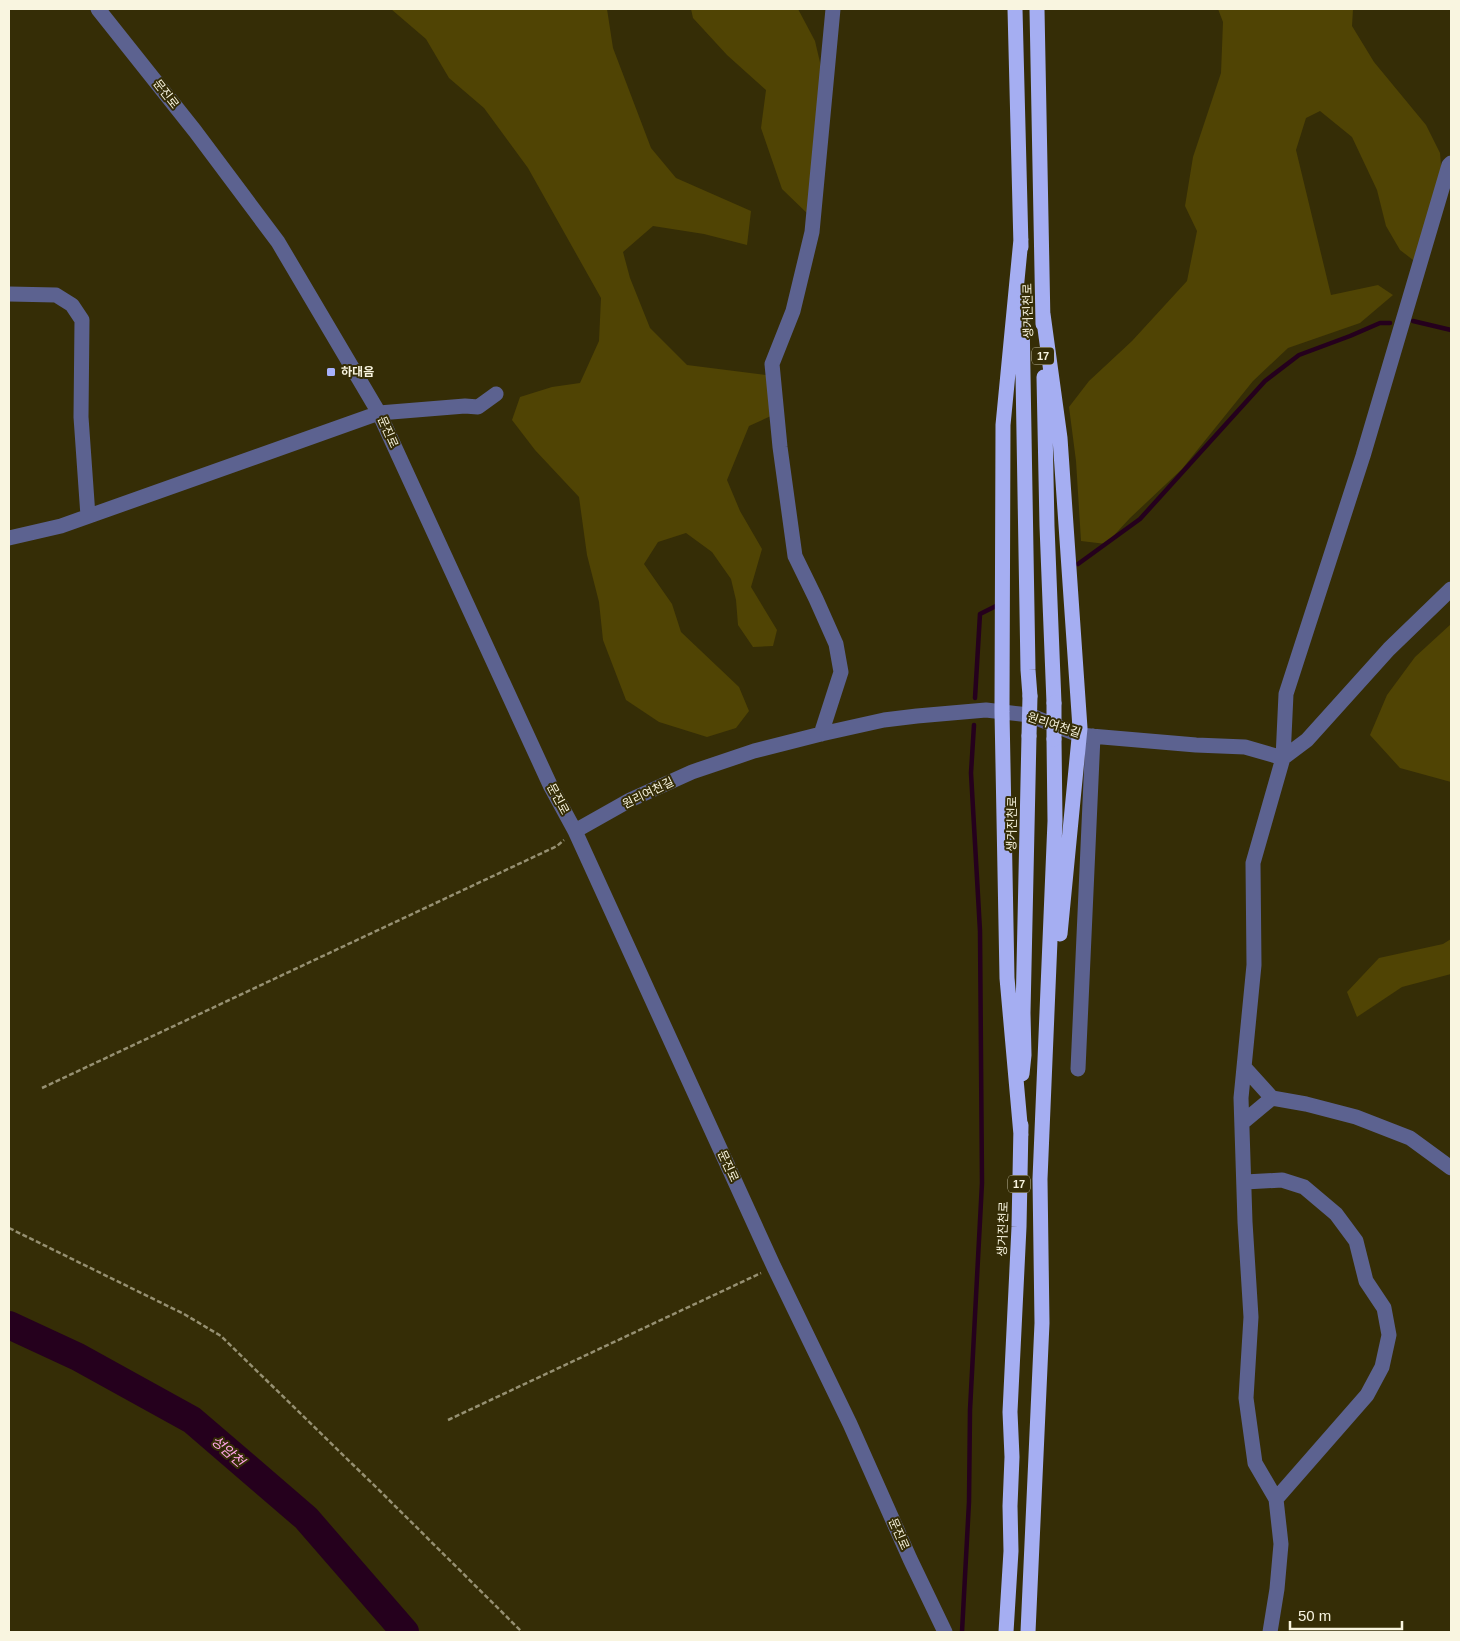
<svg xmlns="http://www.w3.org/2000/svg" width="1460" height="1641" font-family="Arial,'Noto Sans KR',sans-serif">
	<style>
		.green { fill: #504404 }
		.lines { fill: none; stroke-linecap: round; stroke-linejoin: round }
		.stream { stroke: #25001d; stroke-width: 4.5 }
		.river { stroke: #25001d; stroke-width: 28 }
		.path { stroke: #969072; stroke-width: 2.5; stroke-dasharray: 5 2.5; stroke-linecap: butt }
		.minor { stroke: #5c6290; stroke-width: 15 }
		.highway { stroke: #a5aef2; stroke-width: 15 }
		.highway-bridge { stroke: #a5aef2; stroke-width: 15 }
		.poi-dot { fill: #a7b1fc; stroke: #352d06; stroke-width: 2 }
		.labels { text-anchor: middle; stroke-width: 4; stroke-linejoin: round; paint-order: stroke }
		.shield { fill: #352d06; stroke: #beb99f; stroke-width: 1 }
		.shield-label { font-size: 11px; font-weight: bold; fill: #f9f5e0 }
		.street-label { font-size: 12px; fill: #f9f5e0; stroke: #352d06 }
		.poi-label { font-size: 12px; font-weight: bold; fill: #f9f5e0; stroke: #352d06; text-anchor: start }
		.water-label { font-size: 14px; font-style: italic; fill: #fea4e5; stroke: #352d06 }
	</style>
	<rect width="100%" height="100%" fill="#352d06"/>
	<path class="green" d="M391 9H607L613 48 651 148 676 178 751 211 747 245 704 234 653 226 623 252 630 278 650 328 687 365 773 376 771 416 749 426 727 480 740 511 762 549 751 587 777 630 773 646 753 647 738 625 736 600 731 579 712 552 686 533 658 542 644 564 672 604 681 632 739 687 749 711 736 728 707 737 659 722 626 700 603 640 599 602 587 555 579 497 535 450 512 420 520 397 552 387 580 383 599 341 601 298 528 168 484 108 449 78 426 39Z
		M691 9H798L815 41 830 105 810 216 782 189 761 128 766 90 727 55 693 18Z
		M1218 9H1353L1352 26 1374 62 1426 125 1440 153 1442 176 1417 263 1400 250 1386 226 1377 190 1352 137 1320 111 1306 118 1296 150 1331 295 1378 285 1393 295 1360 323 1288 348 1253 381 1182 469 1130 518 1106 544 1081 541 1076 461 1069 407 1089 381 1132 341 1187 281 1197 231 1185 206 1193 157 1221 73 1223 22Z
		M1451 624V782L1400 768 1370 735 1387 695 1415 657Z
		M1451 939V974L1402 987 1357 1017 1347 992 1379 958 1443 944Z"/>
	<g class="lines">
		<path class="stream" d="M1413 321 1451 330
			M1078 564 1140 519 1265 381 1299 355 1350 336 1380 323H1390
			M975 698 980 614 998 605
			M962 1632 969 1502 970 1410 982 1183 980 931 971 773 974 725"/>
		<path class="river" d="M9 1325 78 1357 192 1420 306 1518 405 1632"/>
		<path class="path" d="M42 1088 557 846 564 840
			M9 1228 184 1314 221 1336 381 1492 522 1632
			M448 1420 761 1273"/>
		<path class="minor" d="M98 9 195 131 278 242 379 413 551 787 575 831 774 1267 850 1424 910 1559 945 1632
			M9 294 56 295 72 305 82 320 81 417 88 516
			M9 538 61 526 379 413 465 406 478 407 496 394
			M821 734 841 672 836 644 816 599 795 556 780 447 772 364 793 311 812 232 833 9
			M575 831 630 800 692 772 754 751 821 734 884 720 917 716 986 710 1029 715 1079 735 1196 745 1245 747 1283 758 1307 740 1389 649 1451 589
			M1078 1069 1093 736
			M1272 1098 1306 1104 1356 1117 1410 1138 1451 1168
			M1242 1123 1272 1098 1244 1067
			M1245 1182 1282 1180 1304 1187 1336 1214 1356 1241 1366 1281 1384 1308 1389 1335 1382 1367 1367 1395 1276 1499
			M1270 1632 1277 1589 1281 1544 1276 1499 1255 1463 1246 1398 1251 1317 1245 1222 1241 1098 1254 965 1253 863 1283 758 1286 694 1363 456 1449 165 1451 163"/>
		<path class="highway" d="M1015 9 1021 247
			M1037 9 1043 324
			M1043 314 1060 438 1080 728 1060 934
			M1022 315 1028 670 1030 696
			M1044 377 1047 526 1054 703
			M1022 1074 1024 1055 1023 1013 1029 736
			M1021 1135 1007 978 1002 712 1003 425 1021 239
			M1006 1632 1011 1551 1010 1506 1012 1457 1010 1412 1019 1227 1021 1125
			M1028 1632 1042 1323 1040 1179 1055 821 1054 739"/>
		<path class="highway-bridge" d="M1054 703V739
			M1029 736 1030 696"/>
	</g>
	<rect class="poi-dot" x="326" y="367" width="10" height="10" rx="2.5"/>
	<g class="labels">
		<g class="shield">
			<rect x="1032" y="347.5" width="22" height="17" rx="4"/>
			<rect x="1008" y="1175.5" width="22" height="17" rx="4"/>
		</g>
		<g class="shield-label">
			<text x="1043" y="360">17</text>
			<text x="1019" y="1188">17</text>
		</g>
		<g class="street-label">
			<text transform="translate(166 94) rotate(52)" y="4">문진로</text>
			<text transform="translate(1028 311) rotate(-91)" y="4">생거진천로</text>
			<text transform="translate(388 432) rotate(66)" y="4">문진로</text>
			<text transform="translate(1054 725) rotate(18)" y="4">원리여천길</text>
			<text transform="translate(648 793) rotate(-26)" y="4">원리여천길</text>
			<text transform="translate(558 799) rotate(62)" y="4">문진로</text>
			<text transform="translate(1012 824) rotate(-89)" y="4">생거진천로</text>
			<text transform="translate(728 1166) rotate(65)" y="4">문진로</text>
			<text transform="translate(1003 1229) rotate(-88)" y="4">생거진천로</text>
			<text transform="translate(899 1534) rotate(66)" y="4">문진로</text>
		</g>
		<g class="poi-label">
			<text x="341" y="376">하대음</text>
		</g>
		<g class="water-label">
			<text transform="translate(228 1451) rotate(41)" y="5">성암천</text>
		</g>
	</g>
	<rect width="1460" height="1641" fill="none" stroke="#f9f5e0" stroke-width="20"/>
	<path d="M1290 1621v8h112v-8" fill="none" stroke="#f9f5e0" stroke-width="2.5"/>
	<text x="1298" y="1621" font-size="15" fill="#f9f5e0" stroke="#352d06" stroke-width="4" paint-order="stroke">50 m</text>
</svg>
